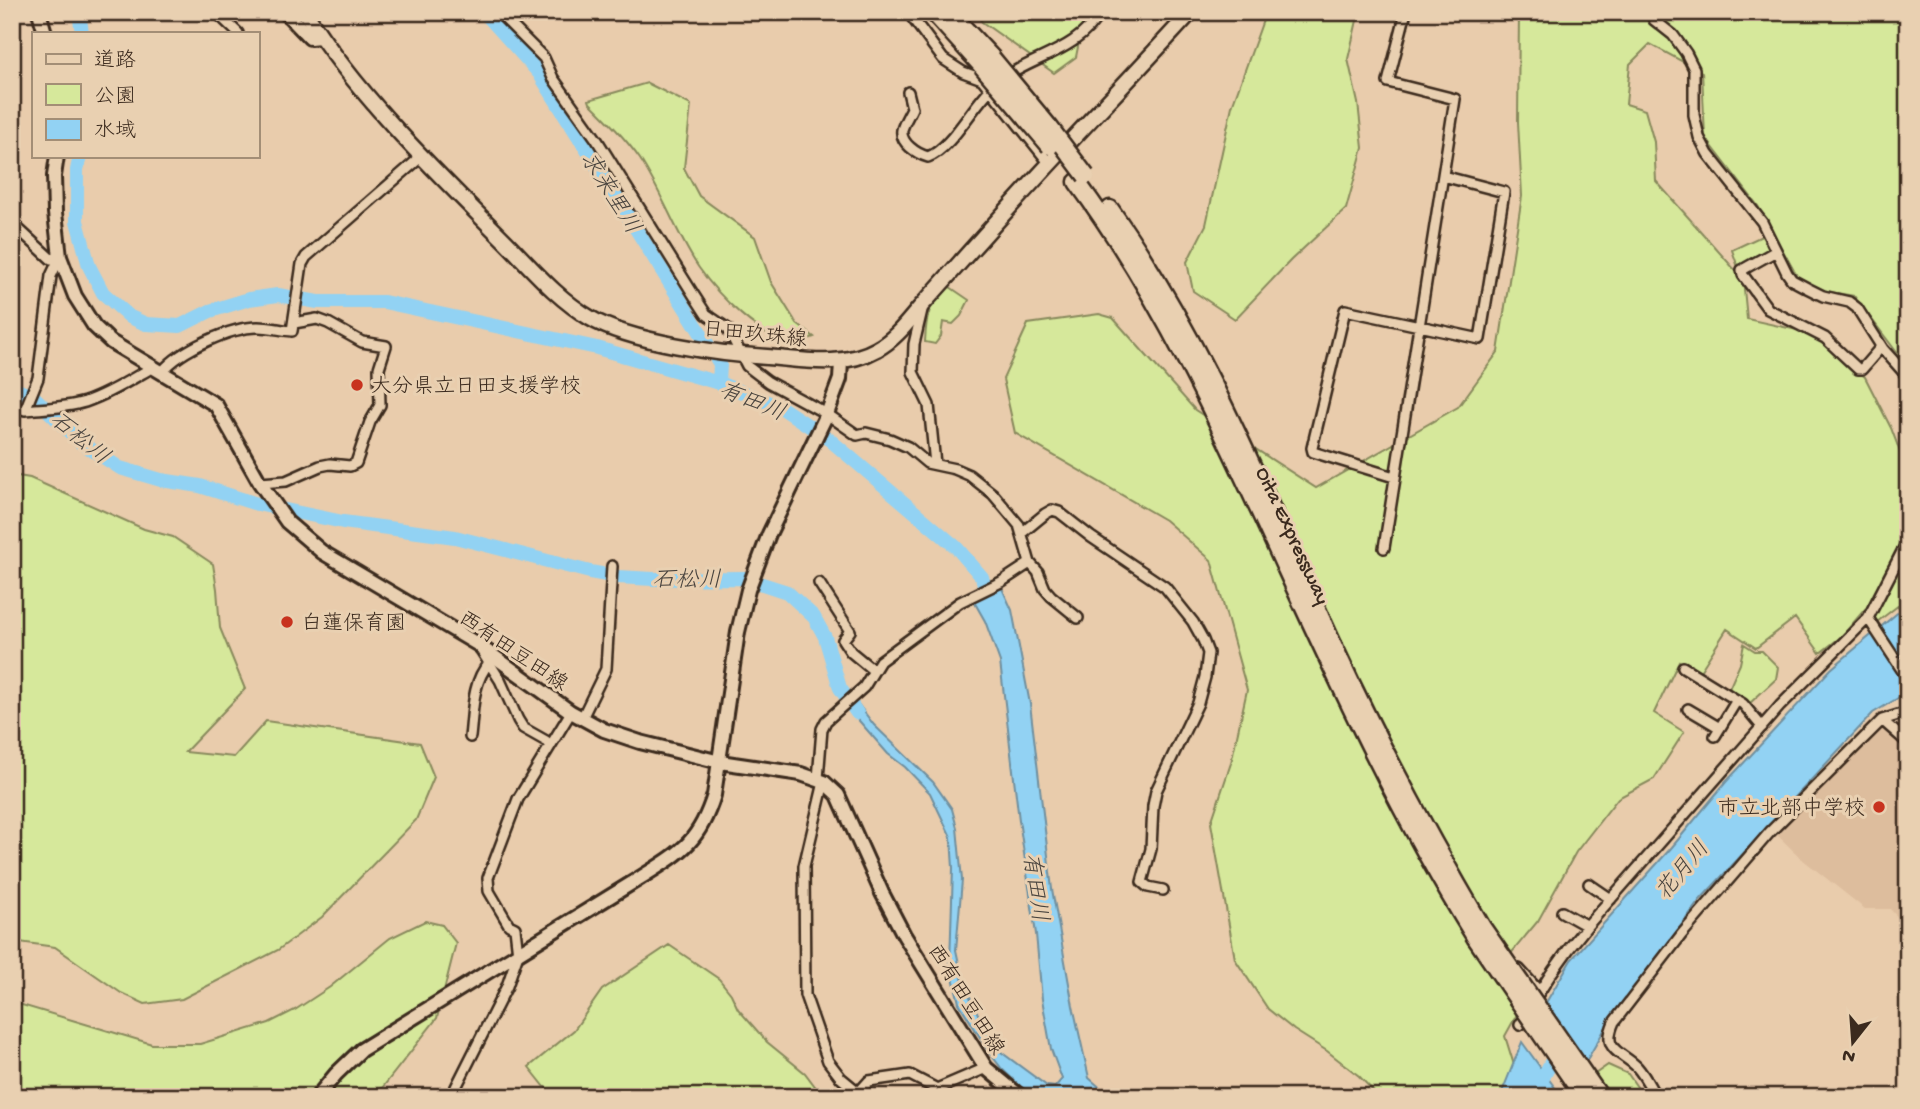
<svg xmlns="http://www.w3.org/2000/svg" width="1920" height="1109" font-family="'Gochi Hand','Klee One',sans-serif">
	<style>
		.built { fill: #ddbd9d }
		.green { fill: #d6e89b; stroke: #88895c; stroke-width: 2 }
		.water { fill: #92d2f3; stroke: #6f8f9e; stroke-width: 2 }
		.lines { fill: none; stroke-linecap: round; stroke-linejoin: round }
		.river { stroke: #92d2f3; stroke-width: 14 }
		.street-casing { stroke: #3b2a1e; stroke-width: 14 }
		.secondary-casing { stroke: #3b2a1e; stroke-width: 18 }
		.primary-casing { stroke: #3b2a1e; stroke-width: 19 }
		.highway-casing { stroke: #3b2a1e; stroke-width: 21 }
		.street { stroke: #e9d0b1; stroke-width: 9 }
		.secondary { stroke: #e9d0b1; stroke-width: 12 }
		.primary { stroke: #e9d0b1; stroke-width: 14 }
		.highway { stroke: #e9d0b1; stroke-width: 16 }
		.highway-bridge-casing { stroke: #3b2a1e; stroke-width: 21; stroke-linecap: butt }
		.highway-bridge { stroke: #e9d0b1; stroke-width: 16 }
		.poi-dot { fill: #c8321e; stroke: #e9d0b1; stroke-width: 2.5 }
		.labels { text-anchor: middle; stroke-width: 6; stroke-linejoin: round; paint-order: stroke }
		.street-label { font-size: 21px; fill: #3b2a1e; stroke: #e9d0b1 }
		.poi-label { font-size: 21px; fill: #3b2a1e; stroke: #e9d0b1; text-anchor: start }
		.water-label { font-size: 23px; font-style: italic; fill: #48433e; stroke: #e9d0b1 }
	</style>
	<rect width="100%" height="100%" fill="#e9ccac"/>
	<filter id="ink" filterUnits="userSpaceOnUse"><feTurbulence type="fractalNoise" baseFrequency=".0143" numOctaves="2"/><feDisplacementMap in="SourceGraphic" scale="14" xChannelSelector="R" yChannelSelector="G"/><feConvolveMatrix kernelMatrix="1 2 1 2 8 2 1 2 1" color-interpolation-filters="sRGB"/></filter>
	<g filter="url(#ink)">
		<path class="built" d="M1883 724 1908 748V928L1890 909H1865L1802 859 1773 831Z"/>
		<path class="green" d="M975 12H1085L1076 57 1054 73 982 22Z
			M1266 12H1359L1348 59 1358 103 1363 148 1346 209 1291 260 1235 319 1193 291 1187 262 1206 225 1232 106Z
			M1519 12H1908V117L1905 122 1908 128V367L1854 296 1824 291 1797 276 1758 206 1705 137 1702 72 1650 44 1630 64 1626 104 1645 110 1654 142 1656 181 1743 279 1747 319 1811 333 1865 377 1891 428 1908 473V598L1877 622 1865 609 1842 636 1820 653 1795 618 1756 648 1727 629 1699 673 1679 661 1654 713 1684 732 1654 779 1618 798 1576 852 1538 921 1508 957 1530 991 1505 1036 1518 1078 1509 1097H1379L1359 1076 1327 1051 1294 1030 1268 1009 1235 959 1211 823 1231 763 1247 690 1211 560 1165 520 1015 433 1003 379 1028 324 1099 314 1113 318 1195 410 1316 488 1458 407 1498 352 1522 196 1518 122Z
			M647 83 691 105 684 168 699 196 755 237 771 282 797 324 814 337C808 339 801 343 794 343 761 340 717 294 699 268 676 234 663 194 640 159 626 139 608 121 590 103L589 100Z
			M1766 234 1769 255 1739 270 1732 250Z
			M947 285 969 300 961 316 953 324 943 322 941 336 935 344 925 342C926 314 929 306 947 285Z
			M12 475 30 478 144 529 173 537 213 564 217 589 220 628 245 689 185 752 234 757 266 721 420 743 434 777 416 820 322 917 278 950 182 999 145 1004 121 993 55 947 12 941Z
			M1744 644 1755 651H1762L1778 667 1776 679 1749 704 1728 691 1740 664Z
			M425 921 442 925 456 943 437 1018 375 1097H12V1002L152 1044H200L269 1023 295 1010 330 987 390 938Z
			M669 945 719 979 731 994 738 1009 767 1042 805 1073 823 1097H553L529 1067 574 1030 602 990Z
			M1608 1065 1628 1074 1644 1097H1595L1586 1085 1595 1074Z"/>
		<path class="water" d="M1001 586 1012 610 1030 704 1052 889 1073 1006 1089 1078 1111 1097H1038L1022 1088 1002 1069 989 1052 959 1003 950 964 953 868 951 837 930 793 905 767 888 754 847 707 855 700 874 725 933 782 952 809 957 828 962 880 956 950 963 982 978 1014 1001 1052 1047 1086 1055 1087 1062 1079 1051 1049 1042 999 1036 934 1019 820 1000 662 985 621 972 598Z
			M1908 604V692L1873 713 1700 900 1606 1027 1581 1070 1541 1011 1571 960 1672 847 1726 782 1831 669Z
			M1522 1042 1561 1096V1097H1500Z"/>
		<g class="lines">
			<path class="river" d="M79 12 82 33
				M484 12 539 73 720 364 719 383
				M80 156 77 170V221L89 266 103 293 130 317 146 324 180 326 210 311 249 299 278 295 318 302H384L597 348 719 383 782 408 830 440 956 547 982 577 989 603
				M12 388 34 397 80 442 120 468 161 480 200 486 257 504 343 522 455 537 590 572 618 577 653 579 744 578 787 592 814 617 825 637 840 688 857 713
				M1533 1097 1560 1045"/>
			<g class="street-casing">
				<path id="street" d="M216 12 238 33
					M498 12 544 58 553 78 597 140 695 297 706 314 728 329 747 366 768 382 827 414 857 435 866 433 890 439 908 447 927 463 955 469 969 475 993 494 1019 525 1030 563 1038 572 1045 589 1051 596 1078 618
					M908 12 943 59 963 72 982 79 1050 164
					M1650 12 1654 20 1673 35 1686 53 1694 69V115L1699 137 1708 154 1762 222 1787 273 1792 280 1807 288 1823 296 1849 302 1857 308 1883 349 1908 377
					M908 92 912 108C909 115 904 122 902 130 900 143 917 154 928 157 953 148 975 100 998 82 1032 56 1078 52 1100 12
					M12 223 51 259 60 257
					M1776 251 1742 270 1743 275 1768 309 1825 338 1858 369H1862L1881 347
					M923 306 914 344 913 372 929 405 935 464
					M163 371C180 350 231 327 258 327 269 327 281 330 292 331L302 264 306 257 422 156
					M12 406 25 410 38 378 51 276 60 257
					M25 410C45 408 65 408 85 402 109 394 132 379 153 367
					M1394 477 1313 452 1312 448 1345 310 1480 339 1504 192 1443 176
					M260 483 286 481 320 466 330 464 350 466 356 463 370 422 380 405 379 368 386 346 362 342 328 323 317 319 294 323
					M1023 532 1045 514 1052 510 1059 512 1091 537 1165 587 1193 622 1203 640 1208 653 1205 677 1198 703 1156 791 1153 806 1151 849 1142 882 1148 887 1163 890
					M1384 548 1455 99 1388 82 1406 12
					M819 583 850 631 843 640 851 652 874 671
					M1868 618 1908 679
					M481 650 500 680 518 720 523 728 546 741 549 745
					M1683 667 1743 704 1762 727
					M1688 709 1720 728
					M582 718 606 669 612 566
					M1882 720 1908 743
					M1715 736 1737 700
					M470 737C473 712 472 682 489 663
					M818 779 822 729 826 721 864 687 880 661 960 602 1001 582 1030 563
					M824 782 804 866 805 995 828 1061 841 1078 864 1097
					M1589 884 1611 899
					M1562 912 1587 926
					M1519 969 1539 991
					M1520 1025C1539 990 1561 957 1587 926L1780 706 1868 618 1908 540
					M860 1091 869 1081 910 1075 937 1089 986 1068
					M451 1097 507 986 518 954 515 928 509 925 489 891 488 878 518 799 571 712
					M1656 1097C1650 1087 1645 1076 1637 1067 1621 1051 1601 1051 1614 1022L1682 934 1770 832 1882 720 1908 712"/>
			</g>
			<g class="secondary-casing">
				<path id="secondary" d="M39 12 45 33
					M285 12 310 38 320 37
					M57 156 54 176 55 213 60 257 75 296 94 326 111 342 216 405 260 483 287 522 322 552 477 644 571 712 604 730 640 742 720 762 801 774 824 782 838 795 882 893 904 935 986 1068 1021 1097
					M317 1097 336 1074 361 1050 640 878C681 852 699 843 714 795L738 632 748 590 769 534 827 414 840 379 841 362"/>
			</g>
			<g class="primary-casing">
				<path id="primary" d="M305 12C357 95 433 169 503 239 530 266 556 298 590 318 630 342 720 354 767 357 804 360 844 368 877 349 896 339 909 320 923 304 943 282 962 260 982 238 1050 161 1122 88 1191 12"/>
			</g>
			<g class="highway-casing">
				<path id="highway" d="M933 12 982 66
					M949 12 991 57
					M1077 182C1164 300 1225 436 1286 569 1344 695 1402 819 1475 937
					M1110 209C1206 344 1267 502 1336 651 1380 746 1429 837 1482 927"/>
			</g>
			<use href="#street" class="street"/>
			<use href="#secondary" class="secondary"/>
			<use href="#primary" class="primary"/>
			<use href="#highway" class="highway"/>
			<g class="highway-bridge-casing">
				<path id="highway-bridge" d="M991 57 1050 128 1086 176
					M982 66 1050 146
					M1482 927 1600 1097
					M1475 937 1584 1097"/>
			</g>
			<use href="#highway-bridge" class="highway-bridge"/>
		</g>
	</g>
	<g class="poi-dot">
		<circle cx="357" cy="385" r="7"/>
		<circle cx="287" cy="622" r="7"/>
		<circle cx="1879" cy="807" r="7"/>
	</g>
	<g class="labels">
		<g class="street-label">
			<text transform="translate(755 333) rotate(6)" y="7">日田玖珠線</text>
			<text transform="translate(1294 535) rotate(65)" y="7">Oita Expressway</text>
			<text transform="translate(514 650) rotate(34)" y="7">西有田豆田線</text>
			<text transform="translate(967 999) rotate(58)" y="7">西有田豆田線</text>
		</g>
		<g class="poi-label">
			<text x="371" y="392">大分県立日田支援学校</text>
			<text x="301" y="629">白蓮保育園</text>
			<text x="1865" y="814" text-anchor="end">市立北部中学校</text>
		</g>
		<g class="water-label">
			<text transform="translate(612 192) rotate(58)" y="8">求来里川</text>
			<text transform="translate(753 400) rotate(22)" y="8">有田川</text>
			<text transform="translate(81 437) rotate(39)" y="8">石松川</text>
			<text x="687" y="586">石松川</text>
			<text transform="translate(1681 869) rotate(-50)" y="8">花月川</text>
			<text transform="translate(1037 887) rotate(82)" y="8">有田川</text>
		</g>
	</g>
	<rect width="1920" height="1109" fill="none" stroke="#e9d0b1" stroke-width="42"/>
	<rect x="21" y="21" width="1878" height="1067" fill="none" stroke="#3b2a1e" stroke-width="2.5" filter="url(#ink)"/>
	<rect x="32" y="32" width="228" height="126" fill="#e9d0b1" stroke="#a38e76" stroke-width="2"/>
	<rect x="46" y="54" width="35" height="10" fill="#e9d0b1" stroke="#a38e76" stroke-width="2"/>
	<text x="94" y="66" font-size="21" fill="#3b2a1e">道路</text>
	<rect x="46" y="84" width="35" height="21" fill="#d6e89b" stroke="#a38e76" stroke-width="2"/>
	<text x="94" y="102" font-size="21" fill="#3b2a1e">公園</text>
	<rect x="46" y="119" width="35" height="21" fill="#92d2f3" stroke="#a38e76" stroke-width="2"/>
	<text x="94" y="136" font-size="21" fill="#3b2a1e">水域</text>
	<g transform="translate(1853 1042) rotate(197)" stroke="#e9d0b1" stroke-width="5" paint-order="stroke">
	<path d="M0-5L12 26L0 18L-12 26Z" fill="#3b2a1e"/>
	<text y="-10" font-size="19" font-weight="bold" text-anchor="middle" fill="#3b2a1e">N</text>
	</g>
</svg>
